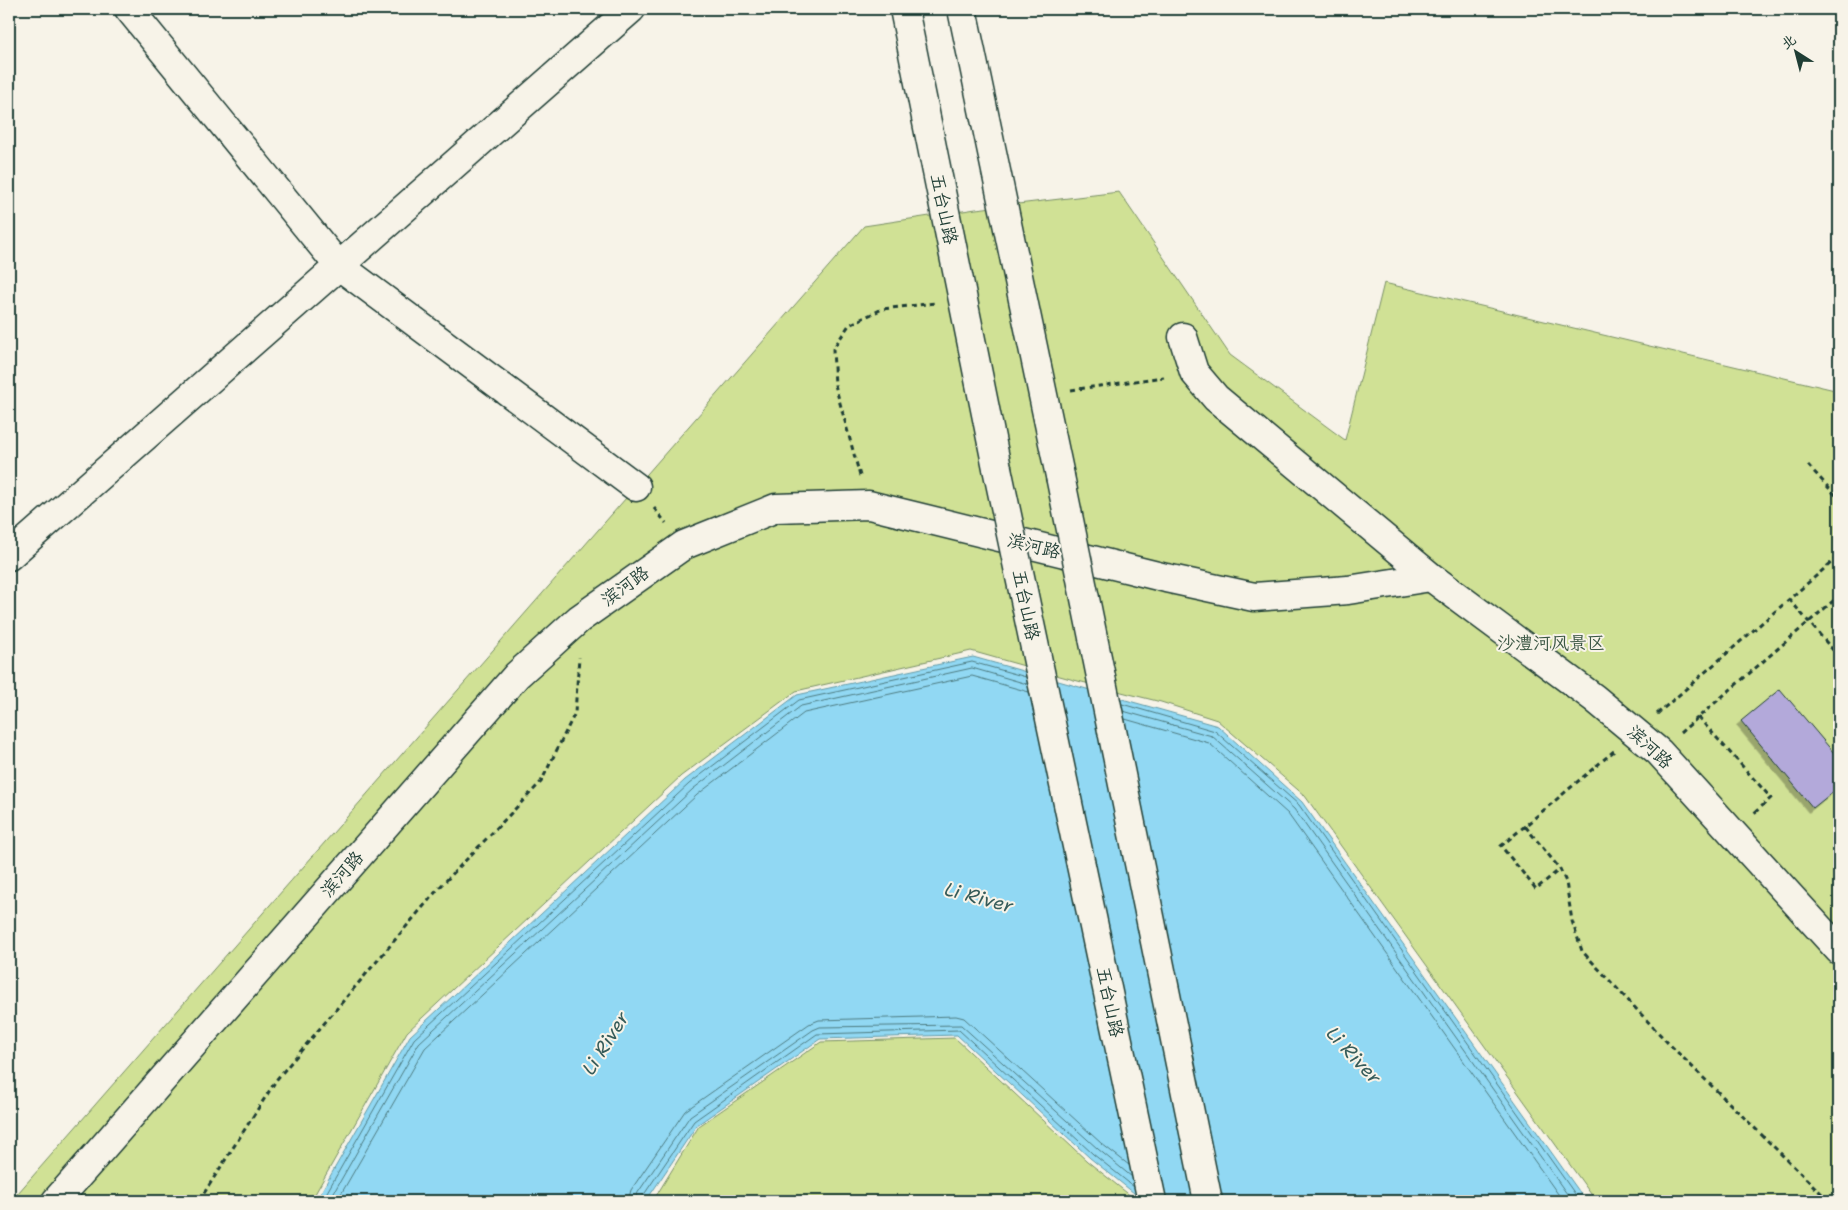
<svg xmlns="http://www.w3.org/2000/svg" width="1848" height="1210" font-family="'Shantell Sans','LXGW WenKai TC',sans-serif">
	<style>
		.green { fill: #d0e195; stroke: #788f64 }
		.water { fill: #91d8f3; stroke: #639aa7 }
		.lines { fill: none; stroke-linecap: round; stroke-linejoin: round }
		.shore { stroke: #4d7b80; stroke-width: 1 }
		.building { fill: #b3a9da; stroke: #1f3d34; filter: url(#shadow) }
		.minor-casing { stroke: #1f3d34; stroke-width: 31 }
		.tertiary-casing { stroke: #1f3d34; stroke-width: 31 }
		.path { stroke: #1f3d34; stroke-width: 3; stroke-dasharray: 5 4; stroke-linecap: butt }
		.minor { stroke: #f7f3e8; stroke-width: 28 }
		.tertiary { stroke: #f7f3e8; stroke-width: 28 }
		.tertiary-bridge-casing { stroke: #1f3d34; stroke-width: 31; stroke-linecap: butt }
		.tertiary-bridge { stroke: #f7f3e8; stroke-width: 28 }
		.labels { text-anchor: middle; stroke-width: 4; stroke-linejoin: round; paint-order: stroke }
		.street-label { font-size: 18px; fill: #1f3d34; stroke: #f7f3e8 }
		.park-label { font-size: 18px; fill: #3a5643; stroke: #f7f3e8 }
		.water-label { font-size: 19px; font-style: italic; fill: #365c5a; stroke: #f7f3e8 }
	</style>
	<defs>
		<filter id="shadow"><feDropShadow dx="-4.5" dy="4.5" stdDeviation="0" flood-color="#0004"/></filter>
	</defs>
	<rect width="100%" height="100%" fill="#f7f3e8"/>
	<filter id="ink" filterUnits="userSpaceOnUse"><feTurbulence type="fractalNoise" baseFrequency=".02" numOctaves="2"/><feDisplacementMap in="SourceGraphic" scale="10" xChannelSelector="R" yChannelSelector="G"/><feConvolveMatrix kernelMatrix="1 2 1 2 8 2 1 2 1" color-interpolation-filters="sRGB"/></filter>
	<g filter="url(#ink)">
		<path class="green" d="M1119 192 1230 355 1345 440 1384 283 1839 391V1201H1596L1305 796 1217 720 1161 702 1074 680 971 651 796 691 681 776 407 1032 311 1201H11L864 226 976 209Z
			M955 1038 1087 1161 1137 1201H653L699 1126 821 1042Z"/>
		<path class="water" d="M973 657 1218 726 1302 802 1586 1201H1144L1090 1158 957 1035 820 1039 697 1125 646 1201H316L410 1036 685 780 797 695Z"/>
		<g class="lines">
			<path class="shore" d="M1122 704 1215 731 1299 805 1580 1201
				M1123 711 1212 736 1294 809 1572 1201
				M1125 719 1209 743 1288 814 1563 1201
				M322 1201 414 1039 689 784 799 700 972 662 1026 677
				M329 1201 419 1043 693 789 801 706 972 668 1027 684
				M337 1201 425 1048 697 795 804 713 972 676 1029 692
				M628 1201 631 1190 685 1111 809 1024 819 1020 956 1016 964 1018 1102 1144 1129 1165
				M636 1201 637 1194 690 1116 813 1030 820 1027 961 1025 1098 1149 1132 1177
				M642 1201 643 1196 694 1121 817 1034 959 1030 1093 1154 1134 1187"/>
		</g>
		<path class="building" d="M1780 689 1839 759V787L1813 808 1741 721Z"/>
		<g class="lines">
			<g class="minor-casing">
				<path id="minor" d="M129 9 338 265 636 487
					M1183 337 1194 372 1216 398 1431 577 1594 698 1659 752 1839 950
					M9 556 631 9
					M56 1201 517 675 579 619 684 545 776 508 869 505 1166 578 1254 597 1348 590 1431 577"/>
			</g>
			<g class="tertiary-casing">
				<path id="tertiary" d="M904 9 997 468
					M962 9 1060 476"/>
			</g>
			<path class="path" d="M1071 390 1164 377
				M1808 465 1839 499
				M860 476 835 385 833 349 849 325 882 309 935 303
				M654 508 666 523
				M1789 599 1839 657
				M1657 714 1839 556
				M1698 717 1771 798 1753 814
				M1680 733 1839 596
				M1614 751 1525 826 1560 869 1566 882 1572 921 1582 951 1668 1043 1829 1201
				M1525 826 1501 846 1536 889 1560 869
				M199 1201 277 1079 439 888 541 782 575 713 579 657"/>
			<use href="#minor" class="minor"/>
			<use href="#tertiary" class="tertiary"/>
			<g class="tertiary-bridge-casing">
				<path id="tertiary-bridge" d="M997 468 1152 1201
					M1060 476 1208 1201"/>
			</g>
			<use href="#tertiary-bridge" class="tertiary-bridge"/>
		</g>
	</g>
	<g class="labels">
		<g class="street-label">
			<text transform="translate(944 209) rotate(78)" y="6">五台山路</text>
			<text transform="translate(1034 546) rotate(14)" y="6">滨河路</text>
			<text transform="translate(625 586) rotate(-36)" y="6">滨河路</text>
			<text transform="translate(1026 605) rotate(78)" y="6">五台山路</text>
			<text transform="translate(1650 747) rotate(43)" y="6">滨河路</text>
			<text transform="translate(342 874) rotate(-49)" y="6">滨河路</text>
			<text transform="translate(1110 1002) rotate(78)" y="6">五台山路</text>
		</g>
		<g class="park-label">
			<text x="1551" y="649">沙澧河风景区</text>
		</g>
		<g class="water-label">
			<text transform="translate(979 897) rotate(15)" y="7">Li River</text>
			<text transform="translate(605 1043) rotate(-58)" y="7">Li River</text>
			<text transform="translate(1354 1055) rotate(47)" y="7">Li River</text>
		</g>
	</g>
	<rect width="1848" height="1210" fill="none" stroke="#f7f3e8" stroke-width="30"/>
	<rect x="15" y="15" width="1818" height="1180" fill="none" stroke="#1f3d34" stroke-width="2" filter="url(#ink)"/>
	<g transform="translate(1796 52) rotate(324)" stroke="#f7f3e8" stroke-width="4" paint-order="stroke">
	<path d="M0-4L9 19L0 12L-9 19Z" fill="#1f3d34"/>
	<text y="-8" font-size="14" font-weight="bold" text-anchor="middle" fill="#1f3d34">北</text>
	</g>
</svg>
